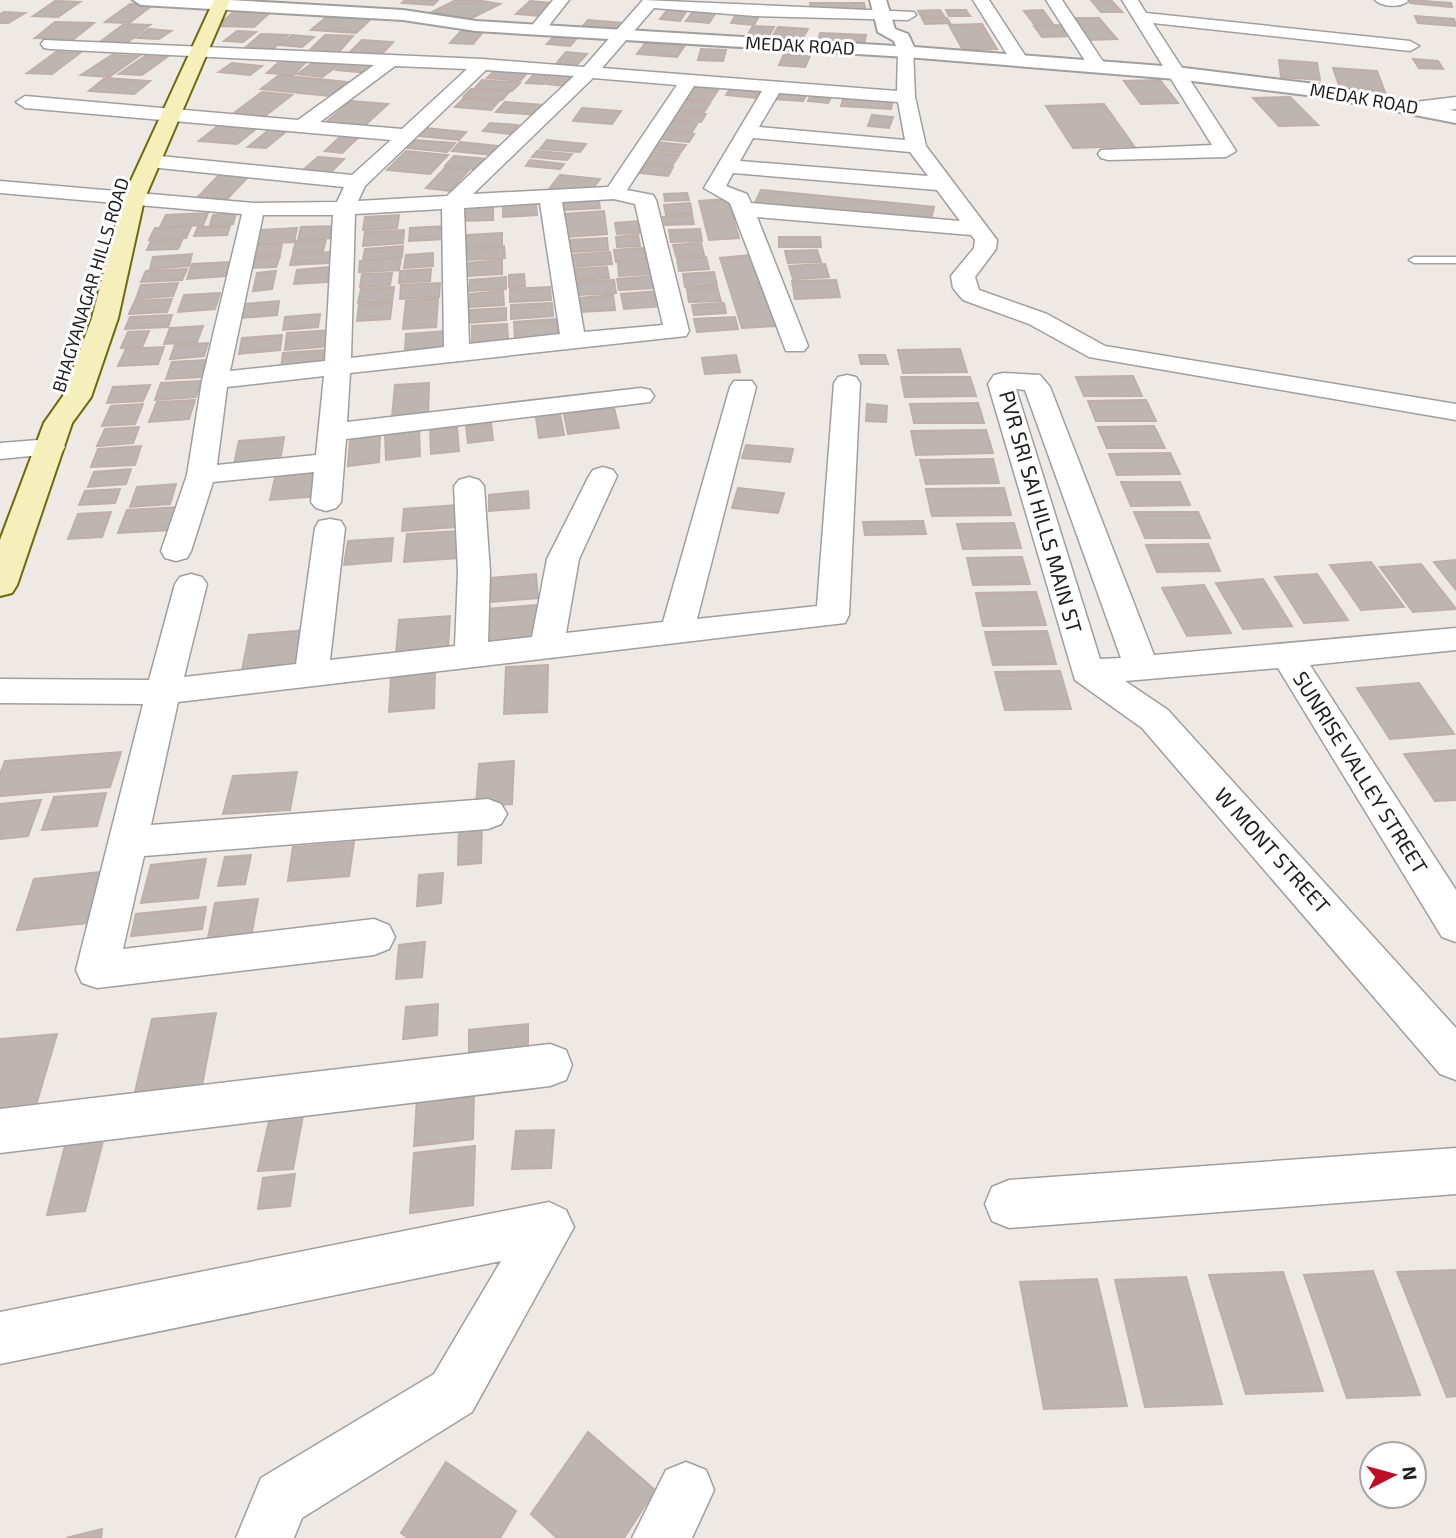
<svg xmlns="http://www.w3.org/2000/svg" width="1456" height="1538" font-family="'Exo 2',sans-serif">
	<style>
		.building { fill: #beb5b1; stroke: #bfafa8; stroke-width: 2 }
		.lines { fill: none; stroke-linecap: round; stroke-linejoin: round }
		.service-casing { stroke: #9f9f9f; stroke-width: 3 }
		.minor-casing { stroke: #9f9f9f; stroke-width: 3 }
		.tertiary-casing { stroke: #9f9f9f; stroke-width: 4 }
		.secondary-casing { stroke: #6e6b0c; stroke-width: 4 }
		.service { fill: #fff; fill-rule: evenodd }
		.minor { fill: #fff; fill-rule: evenodd }
		.tertiary { fill: #fff; fill-rule: evenodd }
		.secondary { fill: #f5f0bb; fill-rule: evenodd }
		.labels { text-anchor: middle; stroke-width: 6; stroke-linejoin: round; paint-order: stroke }
		.far-street-label { font-size: 18px; fill: #1e1e1e; stroke: #fff }
		.street-label { font-size: 21px; fill: #1e1e1e; stroke: #fff }
	</style>
	<rect width="100%" height="100%" fill="#eee9e4"/>
	<path class="building" d="M405 0H438L433 5 402 3Z
		M456 0H476L500 4 470 19 432 12Z
		M1091 0H1111L1122 12H1101Z
		M1410 0 1451 3 1452 7 1410 3Z
		M55 1 80 2 58 17 33 16Z
		M530 1 553 3 541 16 516 14Z
		M810 3H864L866 11H811Z
		M130 4 153 5 129 23 105 22Z
		M669 8 688 9 680 21 660 19Z
		M237 9 273 10 254 27 217 26Z
		M695 9 717 11 709 23 686 21Z
		M940 10 944 16H921L918 11Z
		M946 10H966L970 16H949Z
		M1043 10 1053 24H1034L1024 11Z
		M738 11 761 13 754 25 731 23Z
		M4 12 25 13 8 23H0V14Z
		M330 14 373 17 356 33 311 30Z
		M1415 16 1454 19 1456 26 1418 23Z
		M922 18H947L950 23 925 24Z
		M1071 18H1099L1117 39 1088 40Z
		M588 20 625 23 617 33 579 30Z
		M55 22 94 23 74 39 35 38Z
		M124 24 150 25 128 42 101 41Z
		M982 24 997 49 963 50 949 25Z
		M1064 25 1073 36 1042 37 1034 26Z
		M753 26 774 27 766 41 745 39Z
		M778 27 808 29 800 43 770 41Z
		M149 29 171 31 159 39 137 38Z
		M237 31 256 32 243 42 224 41Z
		M461 31 483 32 473 44 450 43Z
		M820 33 866 35 864 45 818 42Z
		M261 34 288 35 273 49 245 48Z
		M292 35 314 37 302 47 280 45Z
		M325 35 353 36 336 55 307 53Z
		M554 36 577 38 570 46 547 44Z
		M362 40 393 42 381 55 349 53Z
		M646 42 685 45 677 57 637 54Z
		M701 49 726 50 723 61 698 60Z
		M56 52 80 53 52 74 27 73Z
		M566 52 587 54 575 67 555 65Z
		M784 54 810 56 805 67 779 65Z
		M112 55 139 56 109 77 81 75Z
		M145 56 167 57 142 75 119 74Z
		M1413 59 1438 61 1443 69 1419 68Z
		M349 60 381 63 369 73 336 70Z
		M1279 60 1317 63 1320 80 1281 77Z
		M280 61 306 62 293 75 267 73Z
		M314 62 339 65 322 77 297 74Z
		M232 63 262 66 250 75 219 72Z
		M1333 68 1377 71 1385 92 1340 88Z
		M496 69 528 72 520 81 487 78Z
		M535 73 553 74 544 84 526 83Z
		M557 73 574 75 565 86 547 84Z
		M279 75 347 82 330 96 261 89Z
		M105 78 150 81 134 94 89 91Z
		M482 80 520 83 512 91 475 88Z
		M1160 80 1178 103 1141 104 1124 81Z
		M697 83 721 85 711 101 687 99Z
		M732 86 762 88 756 98 726 95Z
		M471 89 509 92 502 100 464 96Z
		M778 89 808 92 803 101 773 99Z
		M262 92 292 95 265 116 234 113Z
		M812 92 833 94 828 103 808 101Z
		M844 96 893 99 891 109 841 106Z
		M1290 97 1318 125 1279 126 1253 98Z
		M464 98 499 101 491 110 455 107Z
		M683 100 710 103 704 112 677 110Z
		M351 101 388 104 363 127 325 123Z
		M505 102 546 105 538 115 496 112Z
		M1104 104 1134 146 1073 148 1046 106Z
		M582 108 621 111 612 124 573 121Z
		M678 111 706 114 701 122 672 120Z
		M872 115 893 117 889 128 868 126Z
		M224 121 261 125 237 144 199 141Z
		M671 121 697 124 692 132 665 129Z
		M490 123 518 125 511 134 483 131Z
		M271 128 288 130 266 148 248 147Z
		M425 128 466 132 459 140 418 136Z
		M665 131 694 134 689 142 659 139Z
		M342 135 359 137 342 153 325 151Z
		M415 140 455 143 447 152 407 148Z
		M547 140 586 144 580 152 540 149Z
		M460 142 499 146 492 155 452 151Z
		M657 142 686 145 680 153 651 150Z
		M406 151 448 155 430 174 387 170Z
		M537 151 572 154 567 160 532 157Z
		M649 152 679 155 672 166 642 162Z
		M454 156 490 159 481 170 445 166Z
		M318 157 344 159 330 173 303 170Z
		M530 160 564 164 560 169 526 166Z
		M646 164 673 167 668 176 640 173Z
		M445 168 469 170 450 191 426 188Z
		M219 175 248 177 227 199 198 197Z
		M560 175 600 179 589 193 549 189Z
		M761 190 934 207 930 223 754 205Z
		M687 193 689 200 665 201 664 194Z
		M598 198 600 208 565 210 563 200Z
		M728 199 739 238 709 240 699 201Z
		M536 203 537 215 503 217V205Z
		M690 203 692 213 666 215 664 205Z
		M493 206V220L462 221V208Z
		M604 211 607 234 567 237 565 214Z
		M208 213 203 225 160 227 166 215Z
		M236 213 233 224 210 225 213 215Z
		M399 215 397 228 363 230 365 217Z
		M692 215 694 224 665 225 663 217Z
		M638 221 640 233 617 234 615 223Z
		M230 226 227 235 194 236 198 227Z
		M336 226 333 238 298 240 301 227Z
		M447 226 446 239 409 241 410 228Z
		M191 227 186 238 149 240 155 228Z
		M297 228 294 242 256 244 260 230Z
		M700 229 702 241 671 242 669 230Z
		M404 230 403 243 363 246 365 232Z
		M502 233V245L466 247 467 235Z
		M638 235 640 246 617 247 616 237Z
		M779 237H820L821 247H779Z
		M607 238 608 250 571 252 569 240Z
		M326 239 323 251 293 252 296 241Z
		M182 240 178 249 147 250 151 241Z
		M282 243 280 254 254 255 257 245Z
		M701 243 704 255 676 256 673 245Z
		M403 246 402 257 363 260 365 249Z
		M504 246 505 258 467 260V249Z
		M643 248 646 260 616 262 614 250Z
		M817 250 821 262 788 263 785 251Z
		M331 252 328 263 290 265 293 254Z
		M610 252 612 264 571 267 570 255Z
		M433 253V266L404 268 406 255Z
		M192 254 189 266 150 269 153 257Z
		M751 255 777 326 742 328 720 258Z
		M280 256 276 267 250 268 254 257Z
		M706 257 709 269 679 271 677 258Z
		M401 258 399 270 359 272 360 261Z
		M502 260V274L467 276V263Z
		M230 262 225 276 187 279 192 264Z
		M650 262 652 274 619 276 618 264Z
		M825 264 829 277 793 279 789 266Z
		M329 267 327 282 294 284 297 270Z
		M607 267 609 278 576 280 575 269Z
		M187 269 182 280 141 282 146 271Z
		M431 269 430 281 399 283 400 271Z
		M276 271 272 289 253 291 257 273Z
		M714 272 717 285 685 287 683 274Z
		M392 273 390 285 360 287 362 274Z
		M524 274 525 286 509 287V275Z
		M655 276 657 288 619 290 617 279Z
		M506 277V289L469 291 470 280Z
		M614 280 616 293 578 295 577 282Z
		M836 280 840 297 795 299 792 281Z
		M178 283 173 296 136 299 141 285Z
		M440 283 439 297 400 299 401 285Z
		M394 287 392 301 358 303 361 289Z
		M550 287 551 300 510 302V289Z
		M717 287 721 301 689 302 687 289Z
		M503 291 504 305 470 307V294Z
		M660 291 663 306 624 309 621 294Z
		M220 293 215 309 178 312 184 295Z
		M613 295 615 310 580 312 579 298Z
		M172 299 167 312 129 314 135 301Z
		M438 299 436 327 403 329 406 301Z
		M279 301 277 315 241 318 243 304Z
		M392 303 390 319 357 321 359 305Z
		M552 303 553 316 511 319V305Z
		M724 303 726 313 694 315 692 305Z
		M506 308V320L470 323V310Z
		M320 314 318 327 283 330 285 317Z
		M172 315 168 327 125 329 130 317Z
		M735 317 738 329 697 332 694 319Z
		M556 319 558 336 515 339 514 322Z
		M507 324 508 341 472 343V326Z
		M203 326 197 342 164 344 170 328Z
		M332 330 330 346 285 350 287 333Z
		M149 331 142 347 121 348 128 332Z
		M447 331V347L405 349 406 334Z
		M282 335 280 350 239 354 242 338Z
		M208 343 204 356 170 359 175 345Z
		M164 347 158 364 118 366 126 349Z
		M960 349 967 372 903 373 898 350Z
		M324 350 322 364 281 368 283 353Z
		M736 355 740 372 705 374 702 358Z
		M859 355H885L888 364H861Z
		M206 360 201 377 166 379 172 362Z
		M1133 376 1142 396H1084L1076 377Z
		M901 377H970L976 396 905 397Z
		M201 381 196 397 155 400 161 383Z
		M429 383 428 416 392 418 395 385Z
		M150 385 143 401 107 403 113 387Z
		M195 400 189 419 149 422 157 402Z
		M1146 400 1156 421H1096L1088 401Z
		M978 403 984 423H914L910 404Z
		M143 404 135 424 102 426 111 406Z
		M867 404 887 406 886 422 866 421Z
		M614 408 619 428 568 434 564 414Z
		M560 414 564 435 539 438 536 417Z
		M491 423 493 440 468 443 466 426Z
		M457 426 459 451 431 454 430 429Z
		M1154 426 1165 448H1107L1098 427Z
		M139 427 133 443 97 446 105 429Z
		M419 430 420 456 386 460 385 434Z
		M986 430 993 453 916 455 911 431Z
		M380 435 379 462 348 466 350 438Z
		M284 437 280 461 234 465 239 441Z
		M746 445 793 449 790 462 742 458Z
		M141 446 135 465 91 467 98 449Z
		M1170 453 1180 474 1117 475 1109 454Z
		M993 459 999 483 926 484 920 460Z
		M131 469 126 484 88 487 94 472Z
		M326 470 321 496 270 500 276 473Z
		M1121 482H1180L1190 505 1131 506Z
		M176 484 170 504 130 507 137 487Z
		M738 488 784 493 778 513 732 508Z
		M1004 488 1011 515 932 516 926 489Z
		M120 489 115 503 79 505 85 491Z
		M528 491 529 508 489 511V495Z
		M457 505 456 527 402 531 404 509Z
		M179 507 172 530 118 533 127 510Z
		M111 512 102 537 68 539 78 514Z
		M1134 512H1198L1210 538H1145Z
		M923 521 926 534 865 535 863 522Z
		M1014 523 1021 548 963 549 957 524Z
		M459 531 458 558 404 562 407 534Z
		M393 538 391 561 344 565 348 541Z
		M1208 544 1220 571 1157 572 1146 545Z
		M1022 557 1030 584 973 585 967 558Z
		M1456 560V590L1434 562Z
		M1371 562 1404 607 1361 610 1330 565Z
		M1421 564 1456 609 1413 612 1380 567Z
		M536 574 538 598 491 602V578Z
		M1317 574 1348 620 1304 623 1275 577Z
		M1263 579 1292 626 1243 629 1216 583Z
		M1204 585 1231 633 1187 636 1162 588Z
		M1036 592 1046 625 983 626 976 593Z
		M537 605 538 637 486 642V609Z
		M450 616 448 650 396 654 399 620Z
		M306 630 301 665 242 670 249 635Z
		M1047 631 1056 664 993 665 985 632Z
		M548 665 547 712 504 714 506 667Z
		M1060 671 1071 709 1005 710 995 672Z
		M435 673 434 708 389 712 391 677Z
		M1419 683 1454 734 1390 739 1357 688Z
		M1456 750V800L1435 801 1404 754Z
		M121 752 110 787 0 796V774L5 761Z
		M514 761 512 804 476 807 479 764Z
		M297 772 290 810 223 814 233 776Z
		M106 793 97 826 42 830 54 797Z
		M41 800 28 836 0 839V804Z
		M482 825 481 863 458 865 459 827Z
		M354 842 349 876 288 881 293 847Z
		M251 855 245 884 218 886 225 857Z
		M206 859 198 898 141 903 151 865Z
		M102 872 88 923 17 930 34 879Z
		M443 873 441 903 417 906 419 875Z
		M258 899 249 948 205 953 215 903Z
		M206 907 202 929 131 936 136 914Z
		M425 942 422 977 396 979 399 945Z
		M438 1004 437 1035 403 1039 406 1007Z
		M216 1013 202 1085 135 1092 152 1019Z
		M528 1024V1049L469 1055V1030Z
		M57 1034 34 1112 0 1115V1039Z
		M474 1092 473 1139 414 1146 417 1098Z
		M304 1110 293 1169 258 1171 271 1112Z
		M554 1130 551 1168 512 1169 516 1131Z
		M104 1137 85 1211 47 1215 66 1142Z
		M475 1146 473 1205 410 1213 414 1153Z
		M295 1174 290 1206 258 1209 263 1178Z
		M1456 1270V1396L1447 1397 1397 1272Z
		M1373 1271 1420 1395 1347 1398 1304 1275Z
		M1283 1272 1323 1391 1246 1394 1209 1275Z
		M1186 1277 1222 1404 1145 1407 1115 1280Z
		M1097 1279 1127 1406 1044 1409 1020 1282Z
		M588 1432 655 1490 624 1538H557L531 1514Z
		M446 1462 516 1511 500 1538H408L401 1533Z
		M102 1529 101 1538H66Z"/>
	<g class="lines">
		<g class="service-casing">
			<path id="service" d="M1456 257V263H1414L1409 260 1414 257Z"/>
		</g>
		<g class="minor-casing">
			<path id="minor" d="M553 0H569L543 33H531L529 29Z
				M643 0 914 12 916 15 908 20 755 16 654 8 602 68 897 91 898 52 907 47 913 48 915 97 926 146 997 240 996 249 975 277 979 290 1047 314 1105 346 1456 404V420L1089 357 1029 324 963 300 953 288 951 276 974 248 975 240 971 235 757 217 808 346 804 351H786L730 203 704 188 762 91 694 86 627 190 653 195 656 200 689 331 686 336 350 373 347 422 641 388 650 390 654 396 650 402 346 439 341 502 336 508 326 511 316 508 311 502 314 472 213 482 191 551 187 558 176 561 165 558 161 551 187 475 202 381 242 214 0 193V181L254 203 337 202 344 187 150 167 140 161 150 155 352 175 391 140 25 108 16 102 25 96 298 120 374 65 50 49 44 48 41 44 44 40 482 59 584 67ZM395 66 467 69 402 129 320 122ZM486 70 574 76 447 196 358 201 365 186ZM593 78 677 85 608 187 473 194ZM779 93 898 102 905 140 759 127ZM753 138 910 152 928 176 740 161ZM733 173 937 190 960 221 751 203 747 194 726 186ZM614 199 635 204 663 325 584 332 562 202ZM540 203 560 334 469 344 464 208ZM442 209 444 347 351 358 355 214ZM263 215H333L325 361 230 371ZM324 376 316 455 217 465 227 387Z
				M973 0H989L1028 60 1025 64H1013Z
				M1046 0H1062L1106 66 1103 70H1091Z
				M1122 0H1138L1146 13 1410 41 1419 46 1410 51 1153 23 1236 151 1226 157 1108 160 1101 158 1098 154 1101 150 1212 145Z
				M1375 0H1407L1408 1C1401 8 1382 7 1375 0Z
				M1456 97V109L1415 114 1406 108 1415 102Z
				M1003 373 1040 375 1050 387 1154 655 1456 628V650L1310 665 1456 890V942L1442 937 1278 668 1125 681 1168 710 1456 1028V1080L1440 1074 1142 728 1075 680 988 384 994 375ZM1016 389 1025 390 1121 658 1100 659Z
				M847 375 856 377 860 383 849 615 845 623 178 702 151 825 488 799 501 804 507 814 501 824 488 829 144 856 123 949 374 919 389 925 395 937 389 949 374 955 97 988 82 983 76 970 143 704 0 703V679L149 680 175 584 180 577 191 574 202 577 207 584 184 677 296 664 315 528 319 521 330 519 341 521 345 528 330 660 455 646 458 572 454 486 459 480 469 477 479 480 484 486 490 572 488 642 532 637 547 559 589 476 593 470 603 467 613 470 617 476 579 559 566 633 663 622 730 387 734 381H752L756 387 697 619 817 606 834 383 838 377Z
				M51 439 61 441 65 447 61 453 0 459V443Z
				M550 1044 566 1050 572 1065 566 1080 550 1086 0 1153V1109Z
				M1456 1148V1194L1009 1228 992 1221 985 1204 992 1187 1009 1180Z
				M549 1202 566 1210 574 1227 472 1412 302 1518 294 1538H236L261 1478 434 1374 501 1261 0 1364V1312Z
				M686 1462 706 1470 714 1490 692 1538H632L666 1470Z"/>
		</g>
		<g class="tertiary-casing">
			<path id="tertiary" d="M133 0H229L403 10 476 21 896 46 894 41 878 32 870 0H886L895 29 908 34 914 47 1176 67 1323 85 1456 111V123L1323 97 1176 79 907 57 476 31 403 20 141 5Z"/>
		</g>
		<g class="secondary-casing">
			<path id="secondary" d="M214 0H230L144 200 118 318 91 397 72 423 17 585 12 593 0 596V540L44 423 63 396 92 318 122 200Z"/>
		</g>
		<use href="#service" class="service"/>
		<use href="#minor" class="minor"/>
		<use href="#tertiary" class="tertiary"/>
		<use href="#secondary" class="secondary"/>
	</g>
	<g class="labels">
		<g class="far-street-label">
			<text transform="translate(800 46) rotate(3)" y="6">MEDAK ROAD</text>
			<text transform="translate(1364 99) rotate(10)" y="6">MEDAK ROAD</text>
			<text transform="translate(91 285) rotate(-73)" y="6">BHAGYANAGAR HILLS ROAD</text>
		</g>
		<g class="street-label">
			<text transform="translate(1040 512) rotate(74)" y="7">PVR SRI SAI HILLS MAIN ST</text>
			<text transform="translate(1360 773) rotate(58)" y="7">SUNRISE VALLEY STREET</text>
			<text transform="translate(1272 851) rotate(48)" y="7">W MONT STREET</text>
		</g>
	</g>
	<g transform="translate(1393 1475) rotate(84)"><circle r="33" fill="#ffffff" stroke="#a5a5a5" stroke-width="2"/>
	<path d="M0-5L12 26L0 18L-12 26Z" fill="#bf0d26"/>
	<text y="-10" font-size="19" font-weight="bold" text-anchor="middle" fill="#1e1e1e">N</text>
	</g>
</svg>
